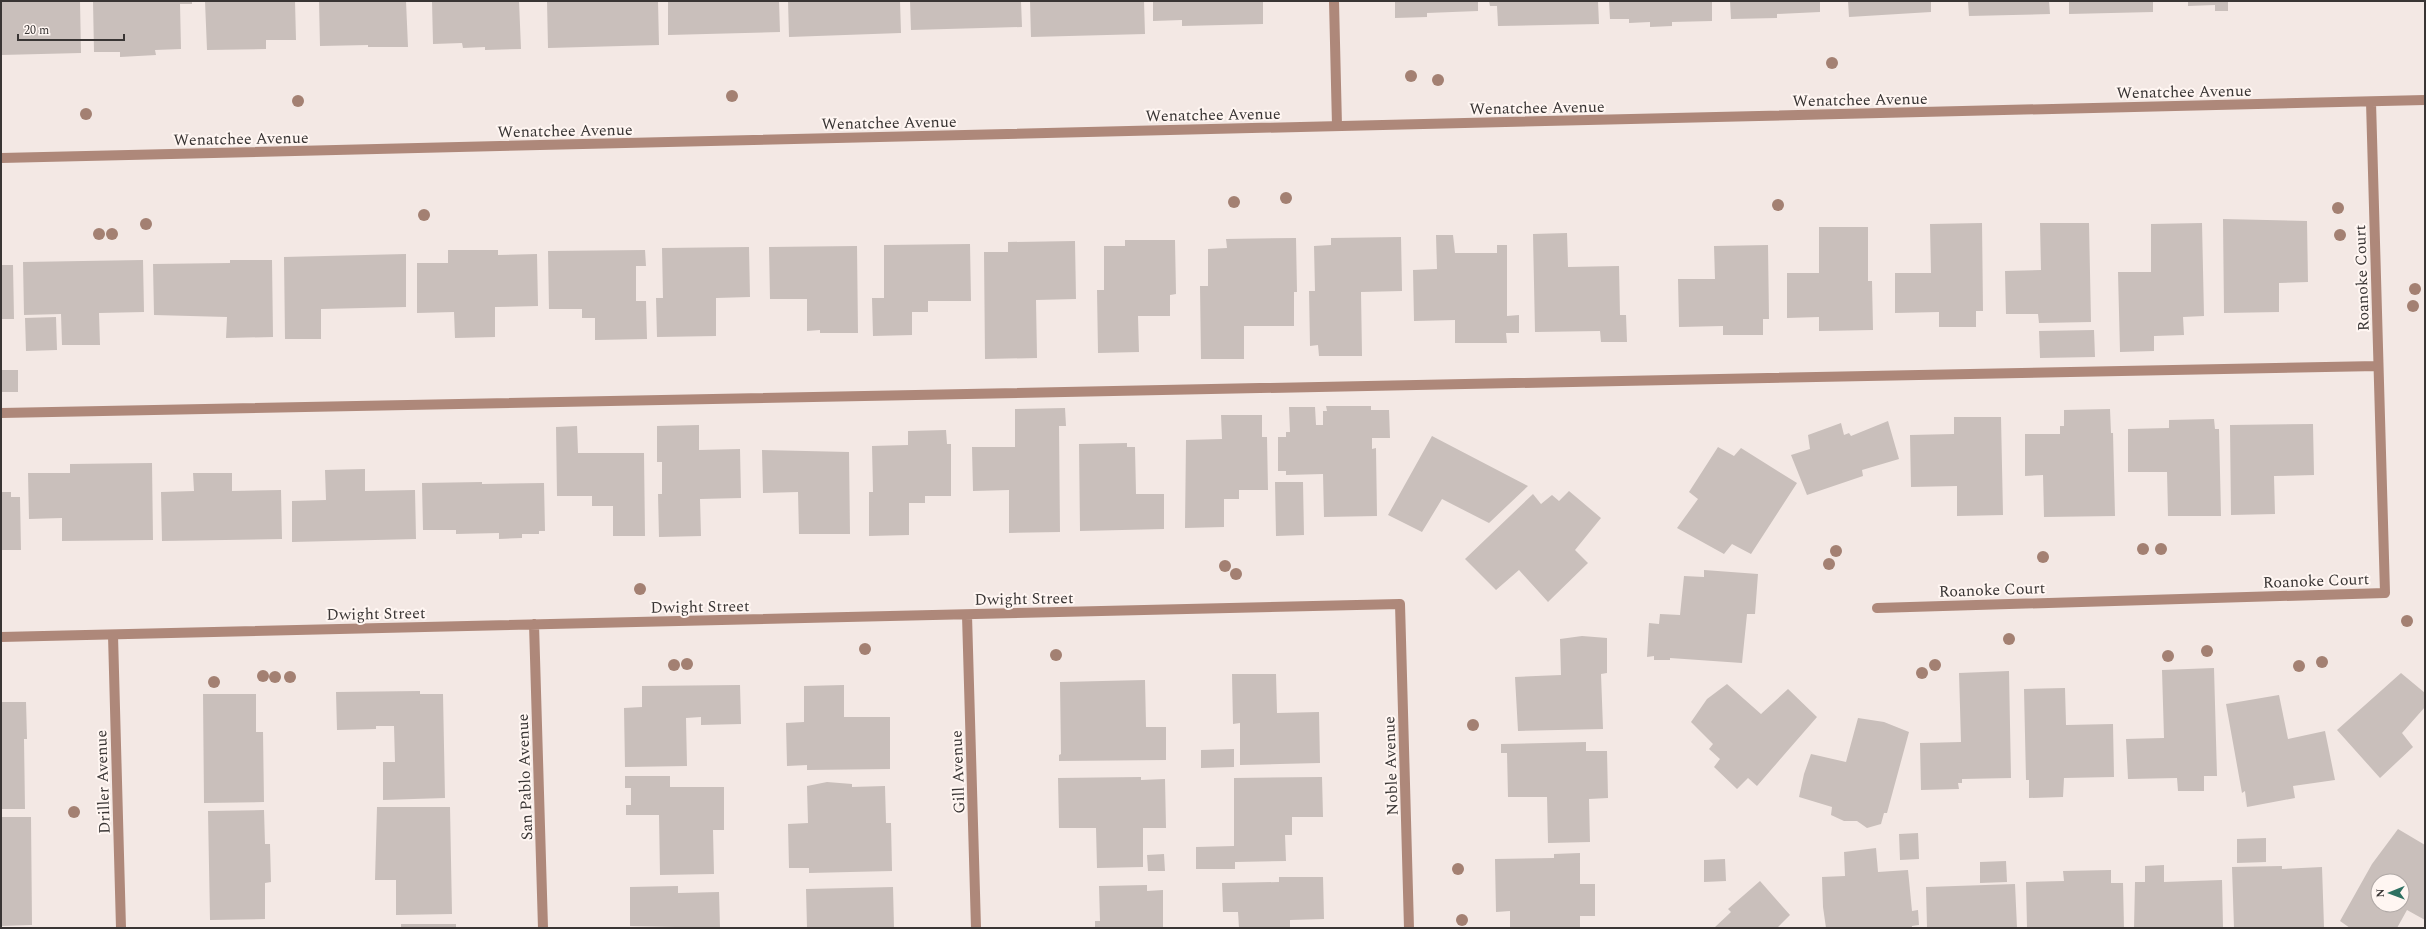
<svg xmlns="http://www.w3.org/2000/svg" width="2426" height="929" font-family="Spectral,serif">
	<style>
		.building { fill: #c9bfbb; fill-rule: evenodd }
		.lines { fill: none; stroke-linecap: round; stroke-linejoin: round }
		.minor { stroke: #ae887a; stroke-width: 10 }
		.tree { fill: #a38072 }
		.labels { text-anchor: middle; stroke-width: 4; stroke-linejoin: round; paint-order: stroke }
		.street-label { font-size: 16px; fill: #393534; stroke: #fff6f2 }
	</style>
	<rect width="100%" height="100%" fill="#f3e8e4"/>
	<path class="building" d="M1 1H80L81 53 1 55Z
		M93 1H192V4H180L181 49 155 50 156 55 120 57V52H94Z
		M205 1H295L296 40H266V49L207 50Z
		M319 1H406L408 47H368V45L320 46Z
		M432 1H519L521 49 485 50V47L463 48 462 43 433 44Z
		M547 1H658L659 45 548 48Z
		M668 1H779L780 32 668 35Z
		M788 1H900L901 33 789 37Z
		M910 1H1021L1022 27 911 30Z
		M1030 1H1144L1145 34 1031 37Z
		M1153 1H1263V24L1182 26V20L1153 21Z
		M1395 1H1478V11L1427 13V17L1395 18Z
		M1489 1H1598L1599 24 1498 26 1497 6H1490Z
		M1609 1H1712V21L1672 22V26L1650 27V22L1629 23V19H1610Z
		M1730 1H1820V12L1777 14V18L1731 19Z
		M1848 1H1931V12L1849 17Z
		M1968 1H2049L2050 14 1969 16Z
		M2069 1H2153V12L2069 14Z
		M2188 1H2234V2H2228V11H2215V5L2188 6Z
		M2223 219 2307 221 2308 282 2279 283V312L2224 313Z
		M1982 223 1983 311H1976V327H1939V312L1895 313V273H1931L1930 224Z
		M2040 223H2089L2091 322 2039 323 2038 314H2006L2005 271 2041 270Z
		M2202 223 2204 316 2183 317 2184 335 2154 336V351L2120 352 2118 272H2151V224Z
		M1819 227H1868V281H1872L1873 330 1819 331V317L1787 318V273H1819Z
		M1567 233 1568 267 1619 266 1620 315H1626L1627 342H1601L1600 331 1535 332 1533 234Z
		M1436 235H1453L1455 253H1497V245H1507V316L1519 315V333H1506L1507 343H1455V320L1414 321 1413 270 1437 269Z
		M1401 237 1402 291 1361 292 1362 356H1319L1318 345 1310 346 1309 291H1315L1314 246 1331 245V238Z
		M1296 238 1297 292H1294V326H1244V359H1201L1200 286H1208V249L1227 248 1226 239Z
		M1125 240H1175L1176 294 1170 295V316H1138L1139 352 1098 353 1097 290H1104V246H1125Z
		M1075 241 1076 299 1036 300 1037 358 985 359 984 252H1008V242Z
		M970 244 971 301H928V312H912V335L873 336 872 298H884V245Z
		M1768 245 1769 319H1763V335H1723V326L1679 327 1678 279H1715L1714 246Z
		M857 246 858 333H820V330L807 331V299H770L769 247Z
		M749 247 750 297 716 298V336L657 337 656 298H663L662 248Z
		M448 250H498V255L537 254 538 306 495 307V337L455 338 454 312 417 313V263H448Z
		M645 250 646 266H636V301H646L647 339 595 340V318H582V309H549L548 251Z
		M406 254V307L321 309V339H285L284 257Z
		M143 260 144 312 99 313 100 345H62L61 314 24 315 23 262Z
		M230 260H272L273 337 226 338 227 317 154 315 153 264 230 263Z
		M1 265H13L14 319H1Z
		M56 317 57 350 26 351 25 318Z
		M2094 330 2095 357 2040 358 2039 331Z
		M1 370H18V392H1Z
		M1326 406H1371V410H1389L1390 438H1372V449L1376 448 1377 516 1324 517 1323 474 1286 475V471H1278V437H1286V432H1290L1289 407H1315L1316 425H1323V411H1327Z
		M1065 408 1066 426H1059L1060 532 1009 533V490L973 491 972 447H1015V409Z
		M2110 409 2111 433H2113L2115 516 2044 517 2043 475 2025 476V434H2060V426H2064V410Z
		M1221 415H1262V437H1267L1268 490H1239V499H1224V527L1185 528 1186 440 1222 439Z
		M1954 417H2001L2003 515 1957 516V486L1911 487 1910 435 1954 434Z
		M2214 419 2215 429H2219L2221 516H2168L2167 472H2128V429L2169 428V420Z
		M1888 421 1899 459 1862 470 1863 476 1807 495 1791 455 1810 449 1808 435 1841 423 1844 435 1849 433 1851 436Z
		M2313 424 2314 475 2274 476 2275 514 2231 515 2230 425Z
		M699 425V450L740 449 741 498 700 499 701 536 659 537 658 494H662V462H657V426Z
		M577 426 578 453H644L645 536H613V506H592V496H557L556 427Z
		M946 430 947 444H951V496H925V503H909V535L869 536V492H873L872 446 908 445V431Z
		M1432 436 1528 486 1489 523 1442 499 1422 532 1388 515Z
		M1127 443V447H1135L1136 494H1164V529L1080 531 1079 444Z
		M1718 447 1734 456 1741 448 1797 483 1751 554 1732 544 1724 554 1677 528 1698 499 1689 492Z
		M762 450 849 452 850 534H799L798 492 763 493Z
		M152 463 153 540 62 541V518L29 519 28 473H70V464Z
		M365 469V491L415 490 416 539 292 542V501L326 500 325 470Z
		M193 473H232V491L281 490 282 539 162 541 161 492 194 491Z
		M482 482V484L544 483 545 531H539V534H522V538L499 539V533L456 534V530H423L422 483Z
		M1275 482H1303L1304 535 1276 536Z
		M1569 491 1601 518 1575 550 1588 563 1548 602 1519 570 1496 590 1465 559 1533 494 1541 504 1552 495 1559 501Z
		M1 492H11V497H20L21 550H1Z
		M1704 570 1758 574 1755 614H1747L1742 663 1670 658V660H1654V656L1647 657 1649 623 1659 624 1660 614 1680 615 1684 576 1704 577Z
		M1582 636 1607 638V673L1601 674 1603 729 1518 731 1515 677 1561 675 1560 639Z
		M2214 668 2217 776H2204V791H2178L2177 778 2128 779 2126 739 2164 738 2162 670Z
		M2009 671 2011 778 1962 779V783H1958L1959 789 1921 790 1920 743 1961 742 1959 673Z
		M2401 673 2425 693V707L2402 733 2413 747 2380 778 2337 730Z
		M1232 674H1276L1277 713 1319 712 1320 763 1240 765V723L1233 724Z
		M1145 680 1146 727H1166V760L1059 761V755L1061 754 1060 682Z
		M1727 684 1761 714 1788 689 1817 717 1757 786 1748 778 1737 789 1714 767 1720 759 1709 749 1713 744 1691 722 1707 699Z
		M740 685 741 724 701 725V717L686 718 687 766 625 767 624 708 642 707V686Z
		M844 685V717H890V769L807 770V765L787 766 786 723 804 722V686Z
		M2065 688 2066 725 2113 724 2114 777 2064 778 2063 797 2029 798V780H2026L2024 689Z
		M420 691V694H443L445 798 383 800V762H395L394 726H376V729L337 730 336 692Z
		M203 694H256V732H263L264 802 204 803Z
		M2279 695 2288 739 2325 731 2335 780 2293 786 2295 798 2247 807 2245 791 2242 793 2226 704Z
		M1 702H26L27 739H24L25 809H1Z
		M1858 718 1884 722 1909 732 1887 813H1884L1881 824 1867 828 1857 821H1844L1831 815 1832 807 1799 797 1804 774 1811 754 1846 762Z
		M1586 742V751H1607L1608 798 1589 799 1590 842 1548 843 1547 797H1508L1507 753H1501V744Z
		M1234 749V767L1201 768V750Z
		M625 776H670V787H724V830H713L714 874 660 875 659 815H626V805H631V788H625Z
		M1141 777V780L1165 779 1166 828H1143V867L1097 868 1096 828H1059L1058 778Z
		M1322 777 1323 817H1292V835H1285L1286 861 1235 862V869H1196V847L1234 846V778Z
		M827 782 852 784V787L885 786 886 823H891L892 871 809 873V868H789L788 824 808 823 807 786Z
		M377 807H450L452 914 396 915V880H375Z
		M264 810 265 844H270L271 882 265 883V919L210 920 208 811Z
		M1 817H31L32 925 1 926Z
		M2398 829 2425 845V920L2407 910 2397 928H2350L2340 921 2372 864ZM2378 881H2402V905H2378Z
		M1918 833 1919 859 1900 860 1899 834Z
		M2266 838V862L2237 863V839Z
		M1876 848 1878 872 1908 870 1912 911 1918 910 1919 925 1912 926V928H1826L1823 907 1822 877 1845 876 1844 852Z
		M1580 853V884H1595V916H1580V928H1510V911L1496 912 1495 859 1554 858V854Z
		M1164 854 1165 871H1148L1147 855Z
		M1725 859 1726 881 1704 882V860Z
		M2006 861 2007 882 1980 883V862Z
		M2164 865V882L2222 880 2223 928H2134L2135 882H2145V866Z
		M2282 866V869L2322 867 2324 927 2234 928 2232 867Z
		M2111 870V883H2123L2124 928H2027L2026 882 2064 881 2063 871Z
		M1279 877H1323L1324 919 1290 920V928H1239L1238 912H1223L1222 883 1279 882Z
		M1760 881 1790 915 1777 928H1714L1731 912 1728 909Z
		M2015 884 2017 928H1927L1926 887Z
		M1147 885V891L1163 890V928H1095V921H1100L1099 886Z
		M678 886V893L719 892 720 928 630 926V887Z
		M893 887 894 928H807L806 889Z
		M401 924H456V928H401Z"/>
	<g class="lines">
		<path class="minor" d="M1334 1 1337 126
			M1 158 2425 100
			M1 413 2378 366
			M1877 608 2385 593 2371 102
			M967 615 976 928
			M534 624 543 928
			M113 635 121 928
			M1 637 1400 604 1409 928"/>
	</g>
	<g class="tree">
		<circle cx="1832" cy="63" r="6"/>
		<circle cx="1411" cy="76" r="6"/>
		<circle cx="1438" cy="80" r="6"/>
		<circle cx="732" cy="96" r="6"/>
		<circle cx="298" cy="101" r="6"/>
		<circle cx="86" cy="114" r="6"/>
		<circle cx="1286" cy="198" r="6"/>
		<circle cx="1234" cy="202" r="6"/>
		<circle cx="1778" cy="205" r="6"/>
		<circle cx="2338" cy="208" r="6"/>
		<circle cx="424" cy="215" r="6"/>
		<circle cx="146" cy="224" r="6"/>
		<circle cx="99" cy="234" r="6"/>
		<circle cx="112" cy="234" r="6"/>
		<circle cx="2340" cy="235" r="6"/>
		<circle cx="2415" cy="289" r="6"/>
		<circle cx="2413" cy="306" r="6"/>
		<circle cx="2143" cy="549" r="6"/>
		<circle cx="2161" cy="549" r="6"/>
		<circle cx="1836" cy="551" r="6"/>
		<circle cx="2043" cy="557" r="6"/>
		<circle cx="1829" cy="564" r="6"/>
		<circle cx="1225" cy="566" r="6"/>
		<circle cx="1236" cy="574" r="6"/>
		<circle cx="640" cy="589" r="6"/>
		<circle cx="2407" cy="621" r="6"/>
		<circle cx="2009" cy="639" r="6"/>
		<circle cx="865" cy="649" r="6"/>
		<circle cx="2207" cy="651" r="6"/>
		<circle cx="1056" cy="655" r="6"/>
		<circle cx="2168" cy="656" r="6"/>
		<circle cx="2322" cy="662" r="6"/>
		<circle cx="687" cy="664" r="6"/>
		<circle cx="674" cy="665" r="6"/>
		<circle cx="1935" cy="665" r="6"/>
		<circle cx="2299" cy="666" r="6"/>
		<circle cx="1922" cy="673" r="6"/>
		<circle cx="263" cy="676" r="6"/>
		<circle cx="275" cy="677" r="6"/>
		<circle cx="290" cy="677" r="6"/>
		<circle cx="214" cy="682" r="6"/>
		<circle cx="1473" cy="725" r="6"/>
		<circle cx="74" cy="812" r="6"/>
		<circle cx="1458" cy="869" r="6"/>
		<circle cx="1462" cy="920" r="6"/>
	</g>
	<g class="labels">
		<g class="street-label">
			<text transform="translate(2184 91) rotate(-1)" y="6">Wenatchee Avenue</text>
			<text transform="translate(1860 99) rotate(-1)" y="6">Wenatchee Avenue</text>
			<text transform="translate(1537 107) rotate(-1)" y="6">Wenatchee Avenue</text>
			<text transform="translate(1213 114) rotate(-1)" y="6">Wenatchee Avenue</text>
			<text transform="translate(889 122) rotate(-1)" y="6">Wenatchee Avenue</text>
			<text transform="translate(565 130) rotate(-1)" y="6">Wenatchee Avenue</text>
			<text transform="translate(241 138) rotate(-1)" y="6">Wenatchee Avenue</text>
			<text transform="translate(2361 278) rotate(-92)" y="6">Roanoke Court</text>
			<text transform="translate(2316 580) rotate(-2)" y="6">Roanoke Court</text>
			<text transform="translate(1992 589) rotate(-2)" y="6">Roanoke Court</text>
			<text transform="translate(1024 598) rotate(-1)" y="6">Dwight Street</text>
			<text transform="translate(700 606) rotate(-1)" y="6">Dwight Street</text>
			<text transform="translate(376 613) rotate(-1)" y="6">Dwight Street</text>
			<text transform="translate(1390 766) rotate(-92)" y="6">Noble Avenue</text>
			<text transform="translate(957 772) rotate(-92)" y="6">Gill Avenue</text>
			<text transform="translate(524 777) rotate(-92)" y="6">San Pablo Avenue</text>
			<text transform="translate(102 782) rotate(-92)" y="6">Driller Avenue</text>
		</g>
	</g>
	<rect width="2426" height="929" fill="none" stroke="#393534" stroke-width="4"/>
	<g transform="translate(2390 893) rotate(269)"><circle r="19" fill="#fff6f2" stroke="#b0a9a6"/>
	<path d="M0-3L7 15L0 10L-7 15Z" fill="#2d7061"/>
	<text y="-6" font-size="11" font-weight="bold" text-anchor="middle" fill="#393534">N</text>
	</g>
	<path d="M18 34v6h106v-6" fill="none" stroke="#393534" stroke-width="2"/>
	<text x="24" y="34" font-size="12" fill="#393534" stroke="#fff6f2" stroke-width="3" paint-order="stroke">20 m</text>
</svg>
